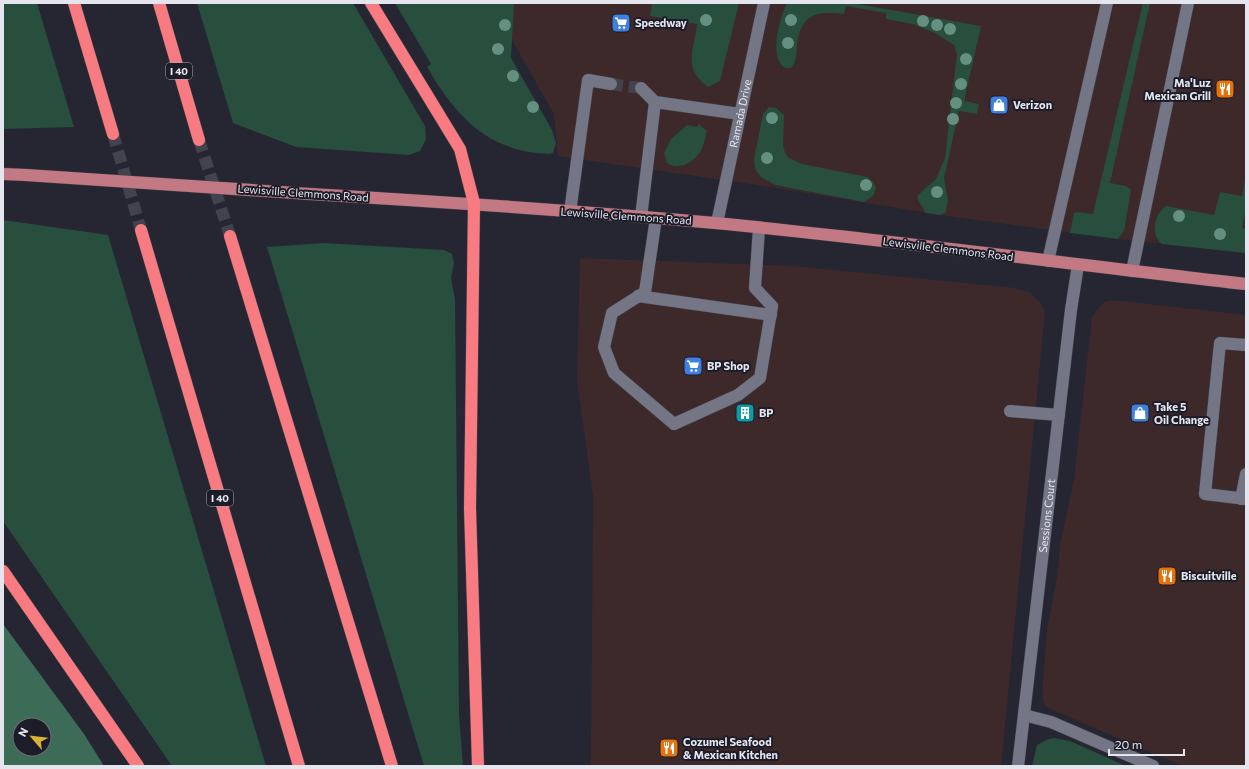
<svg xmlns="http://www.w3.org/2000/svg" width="1249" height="769" font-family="Commissioner,sans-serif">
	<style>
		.commercial { fill: #3d292a }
		.green { fill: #284e3d }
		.forest { fill: #3c6c57; fill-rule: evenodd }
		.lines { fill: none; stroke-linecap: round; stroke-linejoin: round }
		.minor-tunnel { stroke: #43434f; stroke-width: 12; stroke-dasharray: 12 6; stroke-linecap: butt }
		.highway-tunnel { stroke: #43434f; stroke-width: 12; stroke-dasharray: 12 6; stroke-linecap: butt }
		.minor-casing { stroke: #42424e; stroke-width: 13 }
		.major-casing { stroke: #42424e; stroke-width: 13 }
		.highway-casing { stroke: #42424e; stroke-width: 13 }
		.minor { stroke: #747585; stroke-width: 12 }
		.major { stroke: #c37983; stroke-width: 12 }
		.highway { stroke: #f77b81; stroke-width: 12 }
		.major-bridge-casing { stroke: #42424e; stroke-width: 13; stroke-linecap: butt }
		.major-bridge { stroke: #c37983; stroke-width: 12 }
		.tree { fill: #648f81 }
		.labels { text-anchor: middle; stroke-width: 4; stroke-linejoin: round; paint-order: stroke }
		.shield { fill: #1c1d29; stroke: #a9a9b3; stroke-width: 1 }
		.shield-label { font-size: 10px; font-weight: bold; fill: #e5e5ee }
		.poi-label { font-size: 11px; font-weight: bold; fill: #e5e5ee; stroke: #1c1d29; text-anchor: start }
		.street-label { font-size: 11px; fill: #e5e5ee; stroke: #1c1d29 }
	</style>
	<rect width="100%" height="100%" fill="#262633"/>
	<path class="commercial" d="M491 3H1246V253L1118 239 940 215 784 189 558 156 554 114Z
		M580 258 792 266 1015 288 1029 292 1040 302 1045 312 1001 766H591L593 496 577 380Z
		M1112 300 1246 315V766H1182L1058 712 1045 706 1042 696 1047 629 1057 578 1060 545 1074 479 1092 317 1104 302Z"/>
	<path class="green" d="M3 3H37L74 127 3 129Z
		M197 3H353L425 126 426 139 420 151 409 155 296 147 233 123Z
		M395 3H514L511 58 552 130 556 143 553 153 550 154C536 153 523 152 510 147 471 134 447 101 427 67L431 64Z
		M652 3H739L720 81 708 87C682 68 694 51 697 24L650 16Z
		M787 3H852L981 26 964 101 979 104 977 114 959 111 944 178 948 202 945 213 940 215 926 213 918 200V195L936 179 945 158 957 54 954 45 935 33 913 24 886 19V13L846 6 844 14C817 11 801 13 797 45 796 54 797 61 791 68H785C768 57 780 18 787 3Z
		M1143 3H1150L1110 183 1126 186 1131 190 1124 231 1118 239 1070 233 1074 213 1077 212 1093 214Z
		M769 107 776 108 784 115 783 145 785 153 789 158 802 164 867 177 873 182 876 188 873 196 864 202 775 185 761 177 755 169 754 159 763 114Z
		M699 124 707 131C705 138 703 150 698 155 691 164 677 170 667 163L664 153 671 139 687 125 697 127Z
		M1246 175V208L1242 228 1246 229V253L1162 244C1150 235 1154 214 1166 206L1214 215 1220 192 1242 196Z
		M3 220 108 235 266 766H172L3 521Z
		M324 243 444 250 452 254 454 263 451 278 455 300 459 714 463 766H424L267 247Z
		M1054 738 1070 741 1126 766H1032L1037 745 1046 740Z"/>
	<path class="forest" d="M3 624 84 734 104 766H3ZM20 725H44V749H20Z"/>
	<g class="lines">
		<path class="minor-tunnel" d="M611 84 641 88"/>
		<path class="highway-tunnel" d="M113 134 141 230
			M199 140 230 236"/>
		<g class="minor-casing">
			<g id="minor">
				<path d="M641 88 655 102 740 114"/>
				<path d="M570 212 588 80 611 84"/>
				<path d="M641 217 655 102"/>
				<path d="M656 218 645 292 612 313 604 347 614 373 674 424 738 395 760 378 772 306 755 288 759 228"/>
				<path id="s1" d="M717 223 764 3"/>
				<path d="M1048 261 1107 3"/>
				<path d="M1132 271 1188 3"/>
				<path d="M638 296 771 315"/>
				<path d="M1246 345 1220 343 1205 494 1246 499"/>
				<path d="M1010 411 1059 415"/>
				<path d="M1241 499 1246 474"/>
				<path d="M1024 715 1051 722 1153 766"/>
				<path id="s2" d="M1018 766 1071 310 1078 265"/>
			</g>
		</g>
		<g class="major-casing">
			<path id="major" d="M3 174 26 175
				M310 194C445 202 581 211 715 223 893 240 1069 264 1246 284"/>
		</g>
		<g class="highway-casing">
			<path id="highway" d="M74 3 113 134
				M159 3 199 140
				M371 3 460 149 474 203 470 508 478 766
				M141 230 299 766
				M230 236 392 766
				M3 571 138 766"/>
		</g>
		<use href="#minor" class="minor"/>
		<use href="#major" class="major"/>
		<use href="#highway" class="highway"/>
		<g class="major-bridge-casing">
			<path id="major-bridge" d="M26 175 310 194"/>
		</g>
		<use href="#major-bridge" class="major-bridge"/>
	</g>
	<g class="tree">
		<circle cx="706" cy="20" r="6"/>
		<circle cx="791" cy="20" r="6"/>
		<circle cx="923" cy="21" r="6"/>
		<circle cx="505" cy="25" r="6"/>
		<circle cx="937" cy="25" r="6"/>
		<circle cx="950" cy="29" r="6"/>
		<circle cx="788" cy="43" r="6"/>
		<circle cx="498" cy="49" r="6"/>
		<circle cx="966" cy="59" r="6"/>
		<circle cx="513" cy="76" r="6"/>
		<circle cx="961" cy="84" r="6"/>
		<circle cx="956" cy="103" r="6"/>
		<circle cx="533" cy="107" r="6"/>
		<circle cx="772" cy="118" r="6"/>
		<circle cx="953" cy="119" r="6"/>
		<circle cx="767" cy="158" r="6"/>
		<circle cx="866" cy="185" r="6"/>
		<circle cx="937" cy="192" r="6"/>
		<circle cx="1179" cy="216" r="6"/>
		<circle cx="1220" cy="234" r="6"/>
	</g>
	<defs>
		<g id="supermarket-square" transform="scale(1)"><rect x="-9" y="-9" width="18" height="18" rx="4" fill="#3f7fe0" stroke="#1c1d29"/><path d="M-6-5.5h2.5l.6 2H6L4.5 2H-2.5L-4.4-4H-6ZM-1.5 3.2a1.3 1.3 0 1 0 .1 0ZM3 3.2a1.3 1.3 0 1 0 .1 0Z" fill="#fff"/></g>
		<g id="restaurant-square" transform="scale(1)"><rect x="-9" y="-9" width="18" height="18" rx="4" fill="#e8710a" stroke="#1c1d29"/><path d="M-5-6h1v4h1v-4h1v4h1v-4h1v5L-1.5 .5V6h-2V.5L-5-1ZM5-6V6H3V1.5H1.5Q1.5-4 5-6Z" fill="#fff"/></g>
		<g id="shop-square" transform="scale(1)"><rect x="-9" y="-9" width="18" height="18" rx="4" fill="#3f7fe0" stroke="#1c1d29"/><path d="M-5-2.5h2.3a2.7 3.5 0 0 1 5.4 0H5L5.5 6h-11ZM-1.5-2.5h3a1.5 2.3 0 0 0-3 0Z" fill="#fff"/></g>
		<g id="building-square" transform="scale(1)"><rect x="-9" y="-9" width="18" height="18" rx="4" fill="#0f9aa8" stroke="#1c1d29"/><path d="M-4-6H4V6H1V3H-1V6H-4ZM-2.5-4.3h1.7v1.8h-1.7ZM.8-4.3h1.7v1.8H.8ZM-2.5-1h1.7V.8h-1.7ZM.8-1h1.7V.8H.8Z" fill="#fff"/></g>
	</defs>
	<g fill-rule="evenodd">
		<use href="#supermarket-square" x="621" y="23"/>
		<use href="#restaurant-square" x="1225" y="89"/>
		<use href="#shop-square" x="999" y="105"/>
		<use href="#supermarket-square" x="693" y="366"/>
		<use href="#building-square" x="745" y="413"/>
		<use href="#shop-square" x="1140" y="413"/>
		<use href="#restaurant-square" x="1167" y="576"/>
		<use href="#restaurant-square" x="669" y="748"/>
	</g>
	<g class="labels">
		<g class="shield">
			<rect x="166" y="63" width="26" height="16" rx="3"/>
			<rect x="207" y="490" width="26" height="16" rx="3"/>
		</g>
		<g class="shield-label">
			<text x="179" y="75">I 40</text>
			<text x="220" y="502">I 40</text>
		</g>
		<g class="poi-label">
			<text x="635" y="27">Speedway</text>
			<text x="1211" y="87" text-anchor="end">Ma'Luz<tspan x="1211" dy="13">Mexican Grill</tspan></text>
			<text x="1013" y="109">Verizon</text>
			<text x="707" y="370">BP Shop</text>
			<text x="1154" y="411">Take 5<tspan x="1154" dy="13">Oil Change</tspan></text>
			<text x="759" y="417">BP</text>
			<text x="1181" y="580">Biscuitville</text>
			<text x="683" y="746">Cozumel Seafood<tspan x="683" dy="13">&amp; Mexican Kitchen</tspan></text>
		</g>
		<g class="street-label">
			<text dy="4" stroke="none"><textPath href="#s1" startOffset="112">Ramada Drive</textPath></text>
			<text transform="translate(303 193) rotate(4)" y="4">Lewisville Clemmons Road</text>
			<text transform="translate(626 216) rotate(4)" y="4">Lewisville Clemmons Road</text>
			<text transform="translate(948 249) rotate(7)" y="4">Lewisville Clemmons Road</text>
			<text dy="4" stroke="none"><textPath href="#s2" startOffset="252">Sessions Court</textPath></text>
		</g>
	</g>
	<rect width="1249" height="769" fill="none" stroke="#e5e5ee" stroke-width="8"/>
	<g transform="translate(32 737) rotate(298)"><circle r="19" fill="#1c1d29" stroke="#6c6d78"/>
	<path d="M0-3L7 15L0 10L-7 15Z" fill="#dbb233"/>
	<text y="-6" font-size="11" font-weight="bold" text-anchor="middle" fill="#e5e5ee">N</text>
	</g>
	<path d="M1109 749v6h75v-6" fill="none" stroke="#e5e5ee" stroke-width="2"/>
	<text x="1115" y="749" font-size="12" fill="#e5e5ee" stroke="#1c1d29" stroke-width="3" paint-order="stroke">20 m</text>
</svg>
